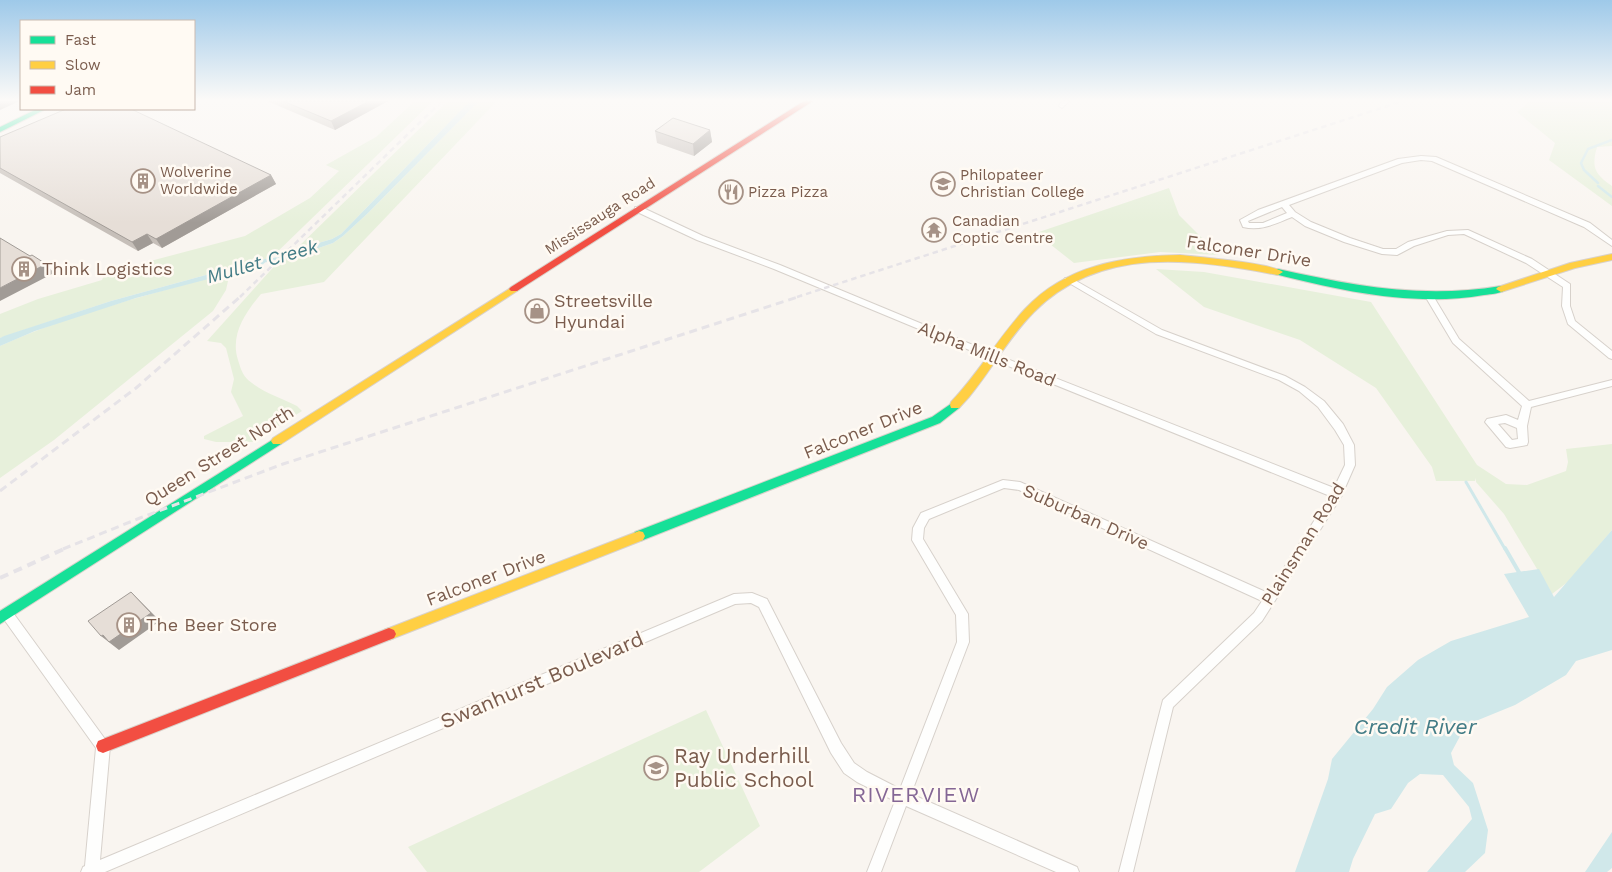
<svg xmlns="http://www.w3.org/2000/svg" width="1612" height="872" font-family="'Work Sans',sans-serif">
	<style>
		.green { fill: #e7f0db }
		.water { fill: #d0e8ea }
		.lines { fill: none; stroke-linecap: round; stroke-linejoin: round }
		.stream-far2 { stroke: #d0e8ea; stroke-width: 2.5 }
		.stream-far1 { stroke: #d0e8ea; stroke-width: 3 }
		.stream { stroke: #d0e8ea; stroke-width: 4 }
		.street-casing { stroke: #d7d1cb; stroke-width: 2 }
		.fast-casing { stroke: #d9d2cb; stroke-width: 2 }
		.slow-casing { stroke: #d9d2cb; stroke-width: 2 }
		.jam-casing { stroke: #d9d2cb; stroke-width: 2 }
		.street { fill: #fefefd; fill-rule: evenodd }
		.fast { fill: #16e098; fill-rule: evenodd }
		.slow { fill: #ffcf43; fill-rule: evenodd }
		.jam { fill: #f24e42; fill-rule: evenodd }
		.rail-far2 { stroke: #e6e3e7; stroke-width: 2.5; stroke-dasharray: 5.5 4; stroke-linecap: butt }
		.rail-far1 { stroke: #e6e3e7; stroke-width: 3; stroke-dasharray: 8 5; stroke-linecap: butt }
		.rail { stroke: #e6e3e7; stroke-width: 4; stroke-dasharray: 9 6; stroke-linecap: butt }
		.wall { fill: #c6bfb9 }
		.shaded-wall { fill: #a19b96 }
		.building { fill: #e6ded7; stroke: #a19b96 }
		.labels { text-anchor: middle; stroke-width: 5; stroke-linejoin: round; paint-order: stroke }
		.far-poi-label { font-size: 15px; fill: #7a5c4d; stroke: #fffaf3; text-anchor: start }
		.far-street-label { font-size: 15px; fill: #7a5c4d; stroke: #fffaf3 }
		.street-label { font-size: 18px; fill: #7a5c4d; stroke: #fffaf3 }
		.poi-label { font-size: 18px; fill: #7a5c4d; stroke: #fffaf3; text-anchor: start }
		.water-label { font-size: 19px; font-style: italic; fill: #437c86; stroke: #fffaf3 }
		.near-street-label { font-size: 21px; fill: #7a5c4d; stroke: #fffaf3 }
		.near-poi-label { font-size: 21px; fill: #7a5c4d; stroke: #fffaf3; text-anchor: start }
		.near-water-label { font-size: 22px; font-style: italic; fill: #437c86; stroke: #fffaf3 }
		.near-neighbourhood-label { font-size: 22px; letter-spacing: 1px; fill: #846695; stroke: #fffaf3 }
	</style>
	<rect width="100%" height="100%" fill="#f9f5f0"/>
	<path class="green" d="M415 101H433L272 257 111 301 0 338V314L5 312 38 299 102 280 105 273 245 236 310 198 339 171 326 165 376 137Z
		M448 101H470L341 234 332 239 295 250Z
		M479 101H497L324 282 261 294C245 313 230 335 238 360 241 370 243 377 252 383 264 393 283 399 297 406L302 411 253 442H216L204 439V436L243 416 231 392 234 379 226 348 221 343 207 341 278 262 333 243 343 236 367 214Z
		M1530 101H1612V146L1597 147C1591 168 1595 174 1612 186V206L1549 160 1555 143 1517 112Z
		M1169 188 1179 215 1219 255 1160 252 1074 263 1036 233Z
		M1156 269 1204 272 1371 302 1477 465 1506 484 1527 485 1566 471 1568 462 1566 449 1612 444V530L1569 581 1552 594 1504 514 1476 482V478L1475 481H1436L1432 467 1376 388 1300 340 1204 307Z
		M230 272 226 290 213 311 54 440 0 478V346C73 313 152 294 230 272Z
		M706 710 760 826 699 872H427L408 847Z"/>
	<path class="water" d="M470 101H479L367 214 343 236 333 243 278 262 291 250H295L332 239 341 234Z
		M272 257 262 265 136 298 35 331 0 346V338L4 336 111 301Z
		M1612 530V650L1576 661 1566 675 1515 705 1466 725 1451 753 1454 765 1473 783 1488 830 1485 853 1465 872H1427L1472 819 1469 807 1443 775 1420 774 1408 783 1391 809 1375 814 1353 859 1349 872H1295L1328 779 1332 759 1373 709 1387 687 1418 660 1451 641 1529 617 1504 574 1539 569 1554 597Z
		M1612 832V868L1607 872H1585Z"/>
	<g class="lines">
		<path class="stream-far2" d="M1598 183 1584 170 1581 163 1588 149 1612 140
			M1598 186 1612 197
			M266 261 287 256"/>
		<path class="stream-far1" d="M1466 482 1505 549"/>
		<path class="stream" d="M1505 548 1520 574"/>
		<g class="street-casing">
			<path id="street" d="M1062 101H1069L1062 108 1059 106Z
				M1421 156 1436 157 1590 223 1612 240V246L1584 227 1432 161 1421 160 1402 163 1289 205 1295 212 1311 222 1350 238 1383 249H1396L1408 242 1447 231 1468 230 1532 259 1570 284V306L1575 321 1612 351V359L1609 358 1568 324 1562 306 1563 287 1526 263 1464 234 1448 235 1414 246 1397 255 1382 254 1344 242 1305 226 1292 217C1275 224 1261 231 1243 227L1240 220 1258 210 1398 159ZM1282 207 1287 213 1263 223H1249L1248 221Z
				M635 207H641L703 236 780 265 997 355 1334 488 1345 465 1344 445 1335 430 1318 407 1299 391 1279 380 1156 334 1064 280 1065 278H1071L1162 330 1285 376 1305 387 1324 401 1343 424 1354 445 1355 465 1341 497 1262 621 1173 707 1133 872H1119L1163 700 1254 613 1262 601 1019 490 1004 488 929 519 924 528 923 539 968 614 969 642 911 794 1077 867 1079 872H1056L906 806 881 872H867L895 801 857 782 844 773 831 753 759 607 751 603 735 604 105 872H81L83 867 85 866 96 748 3 618 1 614 3 610 7 609 11 610 110 746 100 860 734 594 752 593 767 599 841 743 854 763 867 772 900 789 957 642 956 615 912 540 913 528 921 513 1003 480 1020 482 1268 593 1330 496 991 359 774 269 697 240 635 211Z
				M1429 293 1432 294 1459 339 1529 401 1612 380V386L1531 407 1527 426 1528 442 1527 445 1510 448 1506 447 1485 422 1487 419 1506 415 1518 420 1522 406 1453 343 1425 296ZM1505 423 1517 428 1518 439 1512 440 1498 424Z"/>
		</g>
		<g class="fast-casing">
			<path id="fast" d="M37 109H46L0 132V127Z
				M1278 269C1355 286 1422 299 1501 286L1506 289C1501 294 1491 294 1484 295 1415 307 1341 291 1275 274V270Z
				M955 401 959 402 960 405 959 408 940 423 643 540 639 541 635 540 633 536 635 532 932 417Z
				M277 437 281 438 283 441 281 444 0 624V611Z"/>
		</g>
		<g class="slow-casing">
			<path id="slow" d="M1612 254V260L1575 268 1501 292 1496 289 1498 287 1570 263Z
				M1180 255C1198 257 1272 263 1283 272L1278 275C1193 259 1101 245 1034 312 1009 337 992 369 969 397L959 408H951L950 405 951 402C979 373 998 338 1025 309 1066 265 1123 256 1180 255Z
				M514 286 517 287 519 289 517 291 281 444H273L271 441 273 438Z
				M639 531 643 532 645 536 643 540 389 640 384 638 382 634 384 630Z"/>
		</g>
		<g class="jam-casing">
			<path id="jam" d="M804 101H813L517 291H511L509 289 511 287Z
				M389 628 394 630 396 634 394 638 103 753 98 751 96 746 98 741 103 739Z"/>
		</g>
		<use href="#street" class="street"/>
		<use href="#fast" class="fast"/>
		<use href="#slow" class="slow"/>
		<use href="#jam" class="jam"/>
		<path class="rail-far2" d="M240 297 442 101
			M797 297 1403 101"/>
		<path class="rail-far1" d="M0 491 136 388 241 296
			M63 549 140 518 283 464 801 296"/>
		<path class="rail" d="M0 578 66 548"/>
	</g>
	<path class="wall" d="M267 101H388L335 130Z
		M710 130 712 142 694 156 657 143 655 131Z
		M0 137 271 175 276 184 162 248 153 243 138 251 0 173Z"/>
	<path class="shaded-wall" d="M0 101H20L0 110Z
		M369 101H388L335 130 331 121Z
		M710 130 712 142 694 156 693 144Z
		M271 175 276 184 162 248 156 239Z
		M147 234 153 243 138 251 132 242Z
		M46 264 54 273 0 301V288Z
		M131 592 160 621 119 650 101 636 103 635Z"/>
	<path class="building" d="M283 101H369L331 121Z
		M66 109H131L271 175 156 239 147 234 132 242 0 168V137Z
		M673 118 710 130 693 144 655 131Z
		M0 238 30 256 32 255 46 264 0 288Z
		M131 592 151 613 109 642 103 635 101 636 88 621Z"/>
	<linearGradient id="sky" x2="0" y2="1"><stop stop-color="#9ec9e9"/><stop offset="0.45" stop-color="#fcfaf8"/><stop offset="1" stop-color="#fcfaf8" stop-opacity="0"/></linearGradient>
	<rect width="1612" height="223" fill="url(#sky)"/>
	<defs>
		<g id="building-ring" transform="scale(1.25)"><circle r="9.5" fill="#fffaf3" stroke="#a69286" stroke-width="1.5"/><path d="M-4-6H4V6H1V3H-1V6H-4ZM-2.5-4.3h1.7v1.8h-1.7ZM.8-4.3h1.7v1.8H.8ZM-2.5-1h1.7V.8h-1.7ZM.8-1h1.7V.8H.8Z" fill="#a69286"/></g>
		<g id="school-ring" transform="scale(1.25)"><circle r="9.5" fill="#fffaf3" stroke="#a69286" stroke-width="1.5"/><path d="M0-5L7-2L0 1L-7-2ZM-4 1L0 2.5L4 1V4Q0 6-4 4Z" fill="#a69286"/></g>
		<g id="restaurant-ring" transform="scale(1.25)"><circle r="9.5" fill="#fffaf3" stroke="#a69286" stroke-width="1.5"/><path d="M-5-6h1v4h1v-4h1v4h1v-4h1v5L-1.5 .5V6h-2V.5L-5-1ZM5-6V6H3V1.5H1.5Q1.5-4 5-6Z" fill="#a69286"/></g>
		<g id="temple-ring" transform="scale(1.25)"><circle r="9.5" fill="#fffaf3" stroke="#a69286" stroke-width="1.5"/><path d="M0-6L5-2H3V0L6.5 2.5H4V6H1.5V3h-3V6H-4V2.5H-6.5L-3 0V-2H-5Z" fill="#a69286"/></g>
		<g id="shop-ring" transform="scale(1.25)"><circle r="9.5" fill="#fffaf3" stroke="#a69286" stroke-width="1.5"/><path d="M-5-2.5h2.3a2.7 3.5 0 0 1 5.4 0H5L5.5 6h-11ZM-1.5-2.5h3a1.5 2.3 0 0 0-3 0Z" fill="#a69286"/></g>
	</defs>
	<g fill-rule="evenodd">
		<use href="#building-ring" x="143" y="181"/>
		<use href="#school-ring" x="943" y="184"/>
		<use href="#restaurant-ring" x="731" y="192"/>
		<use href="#temple-ring" x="934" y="230"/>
		<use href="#building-ring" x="24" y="269"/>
		<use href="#shop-ring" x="537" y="311"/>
		<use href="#building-ring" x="129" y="625"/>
		<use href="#school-ring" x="656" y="768"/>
	</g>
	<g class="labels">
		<g class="far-poi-label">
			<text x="160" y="177">Wolverine<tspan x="160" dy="17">Worldwide</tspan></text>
			<text x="960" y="180">Philopateer<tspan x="960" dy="17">Christian College</tspan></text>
			<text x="748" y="197">Pizza Pizza</text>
			<text x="952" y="226">Canadian<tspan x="952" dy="17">Coptic Centre</tspan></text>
		</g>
		<g class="far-street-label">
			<text transform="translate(600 216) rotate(-33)" y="5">Mississauga Road</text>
		</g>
		<g class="street-label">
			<text transform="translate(1249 251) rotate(9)" y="6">Falconer Drive</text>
			<text transform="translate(987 354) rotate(22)" y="6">Alpha Mills Road</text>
			<text transform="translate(863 430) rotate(-22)" y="6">Falconer Drive</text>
			<text transform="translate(219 456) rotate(-32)" y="6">Queen Street North</text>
			<text transform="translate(1086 517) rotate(24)" y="6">Suburban Drive</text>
			<text transform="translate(1303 544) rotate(-58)" y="6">Plainsman Road</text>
			<text transform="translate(486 578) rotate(-21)" y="6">Falconer Drive</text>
		</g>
		<g class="poi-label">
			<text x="42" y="275">Think Logistics</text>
			<text x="554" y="307">Streetsville<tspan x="554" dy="21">Hyundai</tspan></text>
			<text x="146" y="631">The Beer Store</text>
		</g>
		<g class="water-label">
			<text transform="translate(262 261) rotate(-16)" y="7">Mullet Creek</text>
		</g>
		<g class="near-street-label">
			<text transform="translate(542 680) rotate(-23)" y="7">Swanhurst Boulevard</text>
		</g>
		<g class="near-poi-label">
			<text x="674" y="763">Ray Underhill<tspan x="674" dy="24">Public School</tspan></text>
		</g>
		<g class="near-water-label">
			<text x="1415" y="734">Credit River</text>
		</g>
		<g class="near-neighbourhood-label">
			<text x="916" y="802">RIVERVIEW</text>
		</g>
	</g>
	<rect x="20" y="20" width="175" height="90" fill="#fffaf3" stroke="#cabbb1"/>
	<rect x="30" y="36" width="25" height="8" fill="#16e098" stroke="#cabbb1"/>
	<text x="65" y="45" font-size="15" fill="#7a5c4d">Fast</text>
	<rect x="30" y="61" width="25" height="8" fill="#ffcf43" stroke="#cabbb1"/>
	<text x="65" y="70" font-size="15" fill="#7a5c4d">Slow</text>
	<rect x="30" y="86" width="25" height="8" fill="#f24e42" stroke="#cabbb1"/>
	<text x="65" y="95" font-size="15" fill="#7a5c4d">Jam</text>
</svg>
